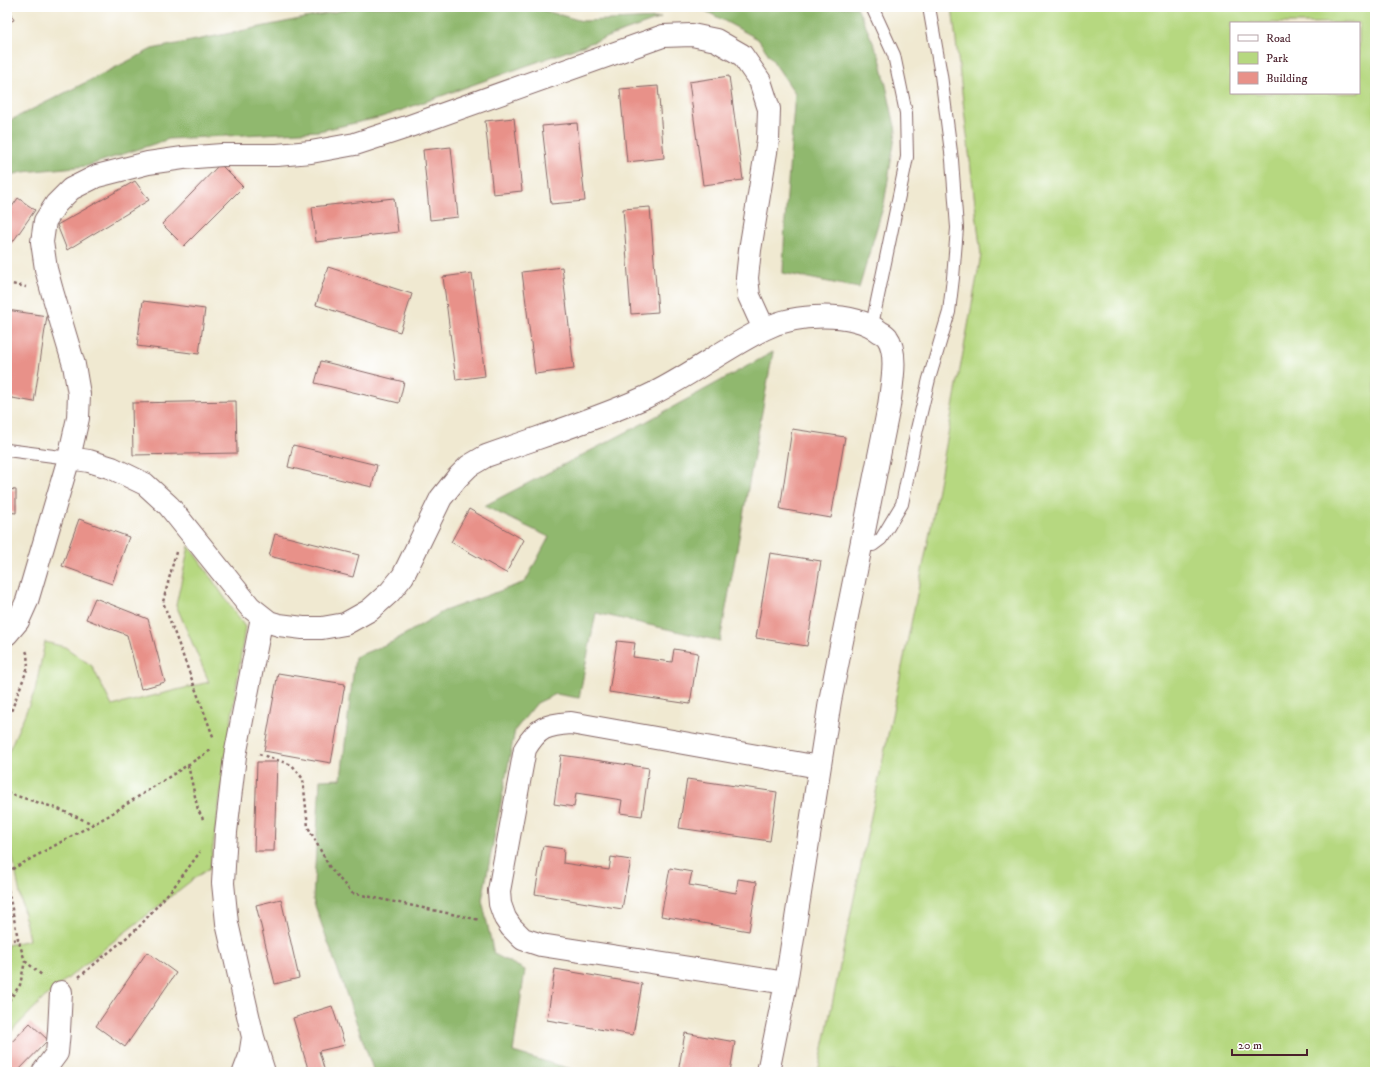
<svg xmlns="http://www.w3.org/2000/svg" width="1382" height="1079" font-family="'IM FELL DW Pica',serif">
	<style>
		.green { fill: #b6d880; stroke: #807c56; fill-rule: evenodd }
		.forest { fill: #90b86e; stroke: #6d6c4c }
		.building { fill: #e89189 }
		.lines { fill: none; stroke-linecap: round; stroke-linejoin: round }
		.service-casing { stroke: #846665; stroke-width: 14 }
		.minor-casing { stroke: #846665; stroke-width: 24 }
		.path { stroke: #846665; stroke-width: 2.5; stroke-dasharray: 3 3; stroke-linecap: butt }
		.service { stroke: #fff; stroke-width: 12 }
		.minor { stroke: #fff; stroke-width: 22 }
	</style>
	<rect width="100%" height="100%" fill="#fff"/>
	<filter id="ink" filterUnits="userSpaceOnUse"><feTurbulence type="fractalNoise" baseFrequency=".025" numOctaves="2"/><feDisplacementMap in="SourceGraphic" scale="8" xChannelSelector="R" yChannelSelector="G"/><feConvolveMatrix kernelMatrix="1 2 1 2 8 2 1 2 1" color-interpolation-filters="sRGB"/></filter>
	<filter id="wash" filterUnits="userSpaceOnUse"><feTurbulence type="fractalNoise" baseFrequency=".012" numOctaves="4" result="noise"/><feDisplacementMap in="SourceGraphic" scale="16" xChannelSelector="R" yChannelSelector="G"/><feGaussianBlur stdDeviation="0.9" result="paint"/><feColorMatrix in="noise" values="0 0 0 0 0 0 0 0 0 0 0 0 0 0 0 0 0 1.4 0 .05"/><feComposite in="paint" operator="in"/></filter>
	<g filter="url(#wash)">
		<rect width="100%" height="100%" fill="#f0e9d1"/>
		<path class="green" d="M952 7H1375V1072H818L930 532 981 255ZM1231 23H1359V93H1231Z
			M189 546 245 627 210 868 196 877 115 940 45 997 7 1036V945L29 940 7 828V755L35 691 45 642 65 647 92 666 112 706 209 682 176 605Z"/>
		<path class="forest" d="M359 7H531L582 21 661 18 382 117 319 131 169 139 87 166 23 172 7 176V122L152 49Z
			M690 7H857L880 58 896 131 884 204 859 288 783 273 785 221 795 93 758 39 704 10Z
			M773 352 720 641 596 613 579 698 556 694 537 703 515 730 482 900 494 954 525 970 513 1052 581 1072H374L313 900 320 780 341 779 355 657 392 642 444 611 525 582 549 537 484 506 640 425Z"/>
		<g id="blocks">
			<path class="building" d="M7 7 14 20 7 23Z
				M729 76 743 180 703 185 689 82Z
				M658 86 664 158 627 162 620 89Z
				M514 118 522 191 493 194 485 121Z
				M577 123 585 201 551 204 542 126Z
				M451 147 458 217 430 220 423 150Z
				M220 164 243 187 184 246 162 224Z
				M135 181 149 200 67 250 57 225Z
				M18 198 35 210 12 243 7 239V214Z
				M394 198 398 232 316 242 312 207Z
				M650 207 658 312 631 314 623 209Z
				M328 267 412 294 400 332 316 305Z
				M562 267 574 369 535 374 522 272Z
				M472 273 485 376 456 380 443 277Z
				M143 301 205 309 199 354 137 346Z
				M7 310 47 316 34 402 7 397Z
				M321 361 404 382 399 403 315 383Z
				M236 401 237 453 133 455 132 403Z
				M792 429 845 437 831 518 780 509Z
				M293 445 377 465 372 487 288 467Z
				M7 489 16 490V513L7 512Z
				M469 509 524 540 506 573 451 542Z
				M79 519 129 537 112 584 62 566Z
				M275 534 359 555 353 577 269 556Z
				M770 553 821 561 807 646 756 638Z
				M95 598 148 619 165 682 141 689 127 635 86 619Z
				M617 641 635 643 633 657 672 662 674 649 698 653 690 704 609 692Z
				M278 673 345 684 331 763 264 751Z
				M561 755 649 768 642 816 620 813 622 800 576 793 574 807 554 804Z
				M257 762H277L274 851H254Z
				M687 779 777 792 770 841 679 828Z
				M543 846 564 849 563 863 609 870 611 857 631 860 622 909 535 894Z
				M670 868 692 872 689 885 736 893 738 879 757 882 749 931 661 916Z
				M281 899 299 978 275 984 256 905Z
				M147 952 176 973 125 1047 96 1026Z
				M555 969 642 984 633 1035 547 1020Z
				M332 1006 345 1045 319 1051 325 1072H309L293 1018Z
				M30 1023 48 1040 17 1072H7V1047Z
				M685 1033 735 1042 730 1072H678Z"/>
		</g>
	</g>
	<g filter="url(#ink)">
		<use href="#blocks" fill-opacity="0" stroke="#846665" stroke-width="1"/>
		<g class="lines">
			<g class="service-casing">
				<path id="service" d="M872 7 894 55 906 113 907 157 872 325
					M7 450 69 458
					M861 545H873L881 539 902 504 917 429 929 379 949 312 953 278 957 228 952 160 941 75 929 7"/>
			</g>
			<g class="minor-casing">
				<path id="minor" d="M69 458 89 461 112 468 145 484 169 506 250 607 269 622 279 625 303 628H322L345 624 370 610 390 592 403 576 441 498 457 478 469 466 486 456C539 437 595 420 646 397 687 378 723 349 764 329 794 314 852 310 880 332 882 333 886 335 887 337 899 353 891 388 889 406L830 701 786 983 768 1072
					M7 634 18 621 27 601 69 458 78 418 79 394 74 365 52 291 46 269 42 242 45 221 56 204 71 189 97 176 148 163 183 158 222 155H277L311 152 355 144 407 127 663 36 692 35 716 40 742 55 760 81 769 109 768 140 750 250 747 278 749 296 764 329
					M786 983 541 945 523 939 511 927 505 918 500 904 499 891 525 749C538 727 546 725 571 723L819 767
					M253 1037 227 923 223 883 226 832 235 756 262 617
					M43 1072 57 1053 59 1031 61 992
					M244 1072 250 1056 253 1037 264 1072"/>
			</g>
			<path class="path" d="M7 283 26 287
				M176 552 163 602 214 739
				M7 722 28 667 27 653 25 649
				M259 754 292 765 303 779 308 827 330 868 352 893 480 920
				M188 765 198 810 203 819
				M7 793 56 808 93 824
				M7 872 108 816 211 750
				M7 884 18 939 25 961 20 985 7 1003
				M7 941 18 939
				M25 961 43 976
				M79 977 138 928 177 883 200 852"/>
			<use href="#service" class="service"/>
			<use href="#minor" class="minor"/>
		</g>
	</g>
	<rect width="1382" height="1079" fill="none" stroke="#fff" stroke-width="24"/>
	<rect x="1230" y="22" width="130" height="72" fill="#ffffff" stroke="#b7a5aa"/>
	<rect x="1238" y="35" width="20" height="6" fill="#ffffff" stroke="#b7a5aa"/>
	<text x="1266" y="42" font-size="12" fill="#4a1f2b">Road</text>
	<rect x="1238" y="52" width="20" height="12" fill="#b6d880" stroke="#b7a5aa"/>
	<text x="1266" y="62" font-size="12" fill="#4a1f2b">Park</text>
	<rect x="1238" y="72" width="20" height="12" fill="#e89189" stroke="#b7a5aa"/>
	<text x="1266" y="82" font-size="12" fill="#4a1f2b">Building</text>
	<path d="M1232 1049v6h75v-6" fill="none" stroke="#4a1f2b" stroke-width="2"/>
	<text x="1238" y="1049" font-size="12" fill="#4a1f2b" stroke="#ffffff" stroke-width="3" paint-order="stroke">20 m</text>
</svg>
